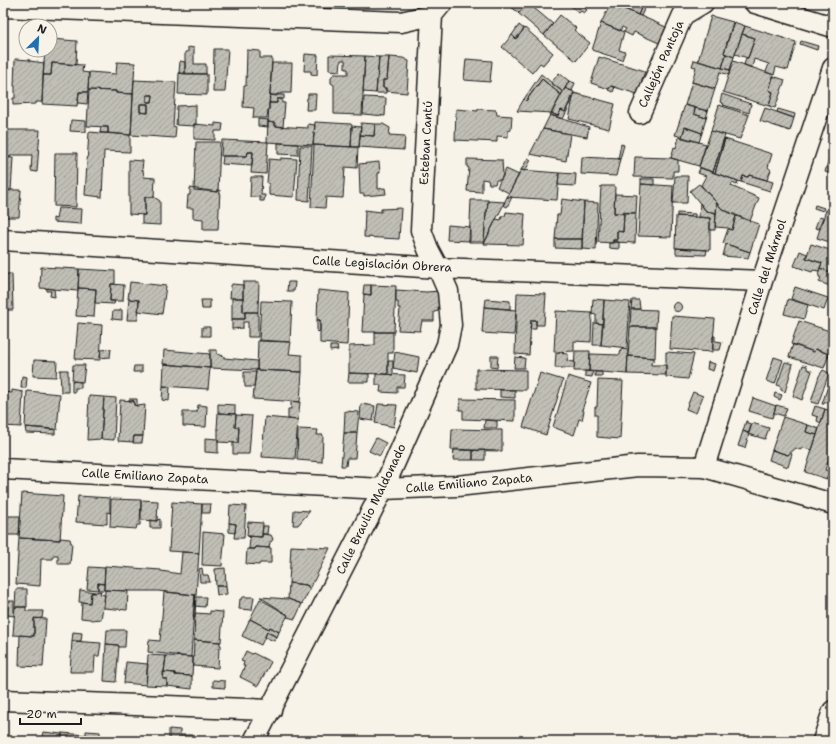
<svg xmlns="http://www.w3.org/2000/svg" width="836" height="744" font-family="'Shantell Sans',sans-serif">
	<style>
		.building { fill: url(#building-hatch); stroke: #1c1c1c; fill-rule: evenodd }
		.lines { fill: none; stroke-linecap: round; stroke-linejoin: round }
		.minor-casing { stroke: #1c1c1c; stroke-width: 23 }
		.minor { stroke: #f7f3e8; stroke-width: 20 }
		.labels { text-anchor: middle; stroke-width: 3; stroke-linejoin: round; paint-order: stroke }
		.street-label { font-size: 12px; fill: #1c1c1c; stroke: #f7f3e8 }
	</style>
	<defs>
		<pattern id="building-hatch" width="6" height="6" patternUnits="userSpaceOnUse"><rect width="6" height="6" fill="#c0beb5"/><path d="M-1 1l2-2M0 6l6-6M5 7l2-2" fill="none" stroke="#a4a39b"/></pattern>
	</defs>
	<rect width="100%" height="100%" fill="#f7f3e8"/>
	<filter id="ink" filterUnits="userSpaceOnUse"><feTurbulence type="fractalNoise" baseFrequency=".025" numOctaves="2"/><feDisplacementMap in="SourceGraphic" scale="8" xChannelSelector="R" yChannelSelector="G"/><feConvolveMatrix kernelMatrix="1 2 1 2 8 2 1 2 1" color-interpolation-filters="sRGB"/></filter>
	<g filter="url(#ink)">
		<path class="building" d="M506 3H528L519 13Z
			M528 3 553 24 544 35 518 13Z
			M568 3H579L587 10 584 13 581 11 579 13Z
			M611 3 666 27 659 43 634 32 632 36 624 32 626 29 622 27 620 31 601 23Z
			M611 3H642L643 4 638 15Z
			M642 3H647L641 16 638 15 643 4Z
			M662 3H680L678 9Z
			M560 15 576 28 574 30 590 43 576 61 544 35Z
			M711 16 733 22 724 53 726 54 722 68 698 61Z
			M734 22 745 26 734 57 724 53Z
			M601 23 624 32 619 50 625 52 622 60 592 50Z
			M519 25 524 29 516 39 512 35Z
			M745 26 796 42 788 70 776 67 774 75 766 72 769 64 754 59 752 68 744 65 746 58H748L755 38 742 34Z
			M525 28 553 53 543 65 540 63 532 73 502 47 512 35 516 39Z
			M742 34 755 38 748 58 735 54Z
			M50 39 77 41 76 65 52 63 51 75H43L45 50H50Z
			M801 41 818 46 817 50 800 44Z
			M188 47 194 48V64H206V74H185V52H188Z
			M214 49H228L225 92H213Z
			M247 50 260 51V58H272L269 110H268L267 118H253L254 108 243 107 244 86H246Z
			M305 54 318 55 317 75 311 74V71H304Z
			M726 54 734 57 730 70 722 68Z
			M329 55 365 56 362 115 334 114V85L331 83V77L334 74H348V69H345V60H341L340 71 329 70Z
			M365 56 379 57 376 93 363 92Z
			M379 57H389L387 80H383V88H386V93H376Z
			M389 57 403 58 409 61 407 93 386 91V88H383V80H387Z
			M599 57 645 71 637 94 611 86 609 89 591 83Z
			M15 59 30 60V61L44 63 42 102H36V104L13 105V98H15V86H14Z
			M466 59 492 61 490 82 464 80Z
			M694 60 730 70 729 75 720 72 715 89 692 82 696 67 692 66Z
			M180 61 185 62V74L179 73Z
			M733 61 774 75 769 90 773 92 769 106 723 92Z
			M117 62 135 63 133 94 116 93V91L88 90 89 72 116 74Z
			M52 63 83 65 82 72 89 73 88 92H79L77 106 42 104 43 75H51Z
			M272 63H292L291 93H281V94H277V96L270 95Z
			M179 73 207 74V95L178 94Z
			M559 73 569 81 563 92 551 83Z
			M541 74 563 92 561 95 542 79 526 101 524 99Z
			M773 76 785 80 775 108 769 106 773 92 769 90Z
			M542 79 561 95 552 113 517 111 524 99 526 101Z
			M134 80 176 82 173 126 176 127 175 138 131 135ZM147 95H153L152 102H147ZM140 104H148V113L140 112Z
			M569 81 575 83 572 91 565 88Z
			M692 82 715 89 708 111 685 105Z
			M611 86 615 87 613 92 608 90Z
			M565 88 574 92 565 112 561 110 558 116 551 113Z
			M89 90 116 91V93L133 94 131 135 108 133V127L87 126Z
			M79 92H88L87 104 78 103Z
			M574 93 572 101 563 119 550 115 551 113 558 116 561 110 565 112Z
			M574 93 615 104 609 129 569 119Z
			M308 94H316L315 110H306L307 98H308Z
			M722 94 751 104 749 113 723 105 724 104 720 102Z
			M147 95H153L152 102H147Z
			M270 95H284V99H277V103H269Z
			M364 97 386 98 385 116 363 114Z
			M277 99H282V103H285L283 127 275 126V123L268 122 269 103H277Z
			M140 104H148V113L140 112Z
			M196 105V125L194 124V126L176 125 177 106Z
			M685 105 695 108 694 114 706 118 702 133 685 127 682 137 675 135Z
			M719 105 749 115 740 139 711 131Z
			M695 108 708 111 706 118 694 114Z
			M765 108 794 118 790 131 760 121Z
			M456 109 478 111V109L496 110 497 115 512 116 511 130 508 131V137L497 136V142L455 140Z
			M778 109 795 114 794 118 777 112Z
			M550 115 589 127 587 137 543 129Z
			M258 119 268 120V127L258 126Z
			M71 120 86 121V132L70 131Z
			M268 122 275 123V126L308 128V124L315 125 313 145 267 142Z
			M315 122 351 124 352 126 351 147 313 145Z
			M215 123 223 124 222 131H215V140L194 139V124L215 126Z
			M361 123 375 124 374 136 360 135Z
			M375 124H383L390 128 389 135 405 136 404 150 359 147 360 135 374 136Z
			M352 126 361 127 359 147H351Z
			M101 127H108V133H100Z
			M685 127 702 133 699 142 682 137Z
			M543 129 570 134 566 161 530 154Z
			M3 130H40L37 172 31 171 32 155H11V157H3Z
			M711 131 725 135 713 172 699 167Z
			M89 132 130 135V152L104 151 102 197 85 195Z
			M679 137 706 144 699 166 671 158 674 147 676 148Z
			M724 138 725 139 715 173 713 172Z
			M725 139 772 154 768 167 771 170 767 180 749 175 748 177 743 176 741 182 715 173Z
			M222 140 268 142 266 174 251 173 253 152H248L247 156H221Z
			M196 142H220L218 192 194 190Z
			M278 143 298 144V155L278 154Z
			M621 144 624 145 620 159H618Z
			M314 145 358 147 357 168 345 167 343 198 326 197 325 208 311 207Z
			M300 146H312L309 201 298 200Z
			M832 148H833V174L825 172Z
			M248 152H253L252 166 222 164 223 156H247Z
			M55 153H77L76 207 54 206Z
			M3 157 13 158 11 191 3 190Z
			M582 157 620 159 616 176 581 174Z
			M635 157 671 158 678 160V171H673V178L634 177Z
			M281 158 297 159 294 197 269 195V184L267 183 269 159 281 160Z
			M528 158 531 160 525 171 521 170Z
			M467 159 502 160 503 176 501 180H496L495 184H489L488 180 482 179V192L467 191 469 168 467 167Z
			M129 160 143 161 142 170H143L144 177 155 178 154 197H145V215L129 214Z
			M379 162 380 173H378V189L385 188 386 194 364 196V194H360L359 164Z
			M700 168 738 181 737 185 732 183 731 186 759 198 750 221 722 209 701 185 706 176 698 173Z
			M506 169 519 175 509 193 497 187Z
			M521 170 559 173 557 200 507 197Z
			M559 173 576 174 575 186 558 185Z
			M749 175 773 182 770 191 741 182 743 176 748 177Z
			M675 176H688L687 203H673Z
			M251 177H262L261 195H265L264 201H260V197H250Z
			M641 179H654V185L641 184Z
			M641 184 673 186 671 237 638 236Z
			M699 184 717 203 716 213 706 211 690 191Z
			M601 186H615L614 213 624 214 623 232 617 231V240H613V243L598 242Z
			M190 188 218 192V190H220L218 230H203V219L193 218V208H187L188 195H190Z
			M3 190H21L19 217H3Z
			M615 194 637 195 636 213H614Z
			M145 197H154L160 201V225L142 224V215H145Z
			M507 197H512L507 207 503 205Z
			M562 199 584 202 582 239H555L557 215H560Z
			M471 200H488L487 212H486L484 242H469Z
			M488 201 505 202 484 243 486 212H487Z
			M584 202 598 203 596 250 582 249Z
			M700 203 706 211 716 213 715 230H710V218L699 217Z
			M717 203 722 209 736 216 732 230 728 228 715 227Z
			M815 205 824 208 823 211 814 208Z
			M58 208 82 209 81 224 53 222V218L56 219Z
			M401 208 399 239 364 237 365 210 381 212V209Z
			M826 210 833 213V243L817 238Z
			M506 212 525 214 523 245 484 244 496 219 501 220 502 216H505Z
			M622 212 636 213 635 243 613 242V240H617V231L623 232 624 214Z
			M677 213 695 214V217L677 216Z
			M676 216 710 218V250L675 248Z
			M736 216 759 224 750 252 723 243 728 229 732 230Z
			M819 217 823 218 819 229 815 228Z
			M448 225 470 227V241L447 240Z
			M555 239H582V249L555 248Z
			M613 242H619V249L609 248V243H613Z
			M726 244 750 252 748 258 723 256Z
			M811 244 833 251V273L820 268 822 263 806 258Z
			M676 248 707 250 706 255 676 254Z
			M800 251 807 254 806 258 822 263 819 271 813 270 812 272 794 266Z
			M41 267 79 269 78 291 40 288Z
			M820 268 833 273V287L819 282 821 278 819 277V275L818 274Z
			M79 269 115 271V284H111L110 301H115L114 304 95 303 96 289 78 288Z
			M3 274H12L13 310H3Z
			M130 282 166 286 162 314 138 311 139 300 128 299Z
			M243 282H259L258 312H243Z
			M288 282H295L294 291H287Z
			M111 284 124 285 123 301H110Z
			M232 284 243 285V298H230L231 286Z
			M364 285H371V295L363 294Z
			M371 285 396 286 394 332H362L364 294 371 295Z
			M795 287 828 298 824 310 791 299Z
			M47 288 54 289 55 297 50 296 51 291H47Z
			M78 288 96 289 94 317 76 316Z
			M318 290 349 293 347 345 320 343V320H317Z
			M396 290 426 292 440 291 438 311 434 312V321H422L420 331 398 330 400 308H398V302H396Z
			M517 293 546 294 544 325H536V320H531L529 355 515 354Z
			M232 298H243V312H245V319H232Z
			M129 299 139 300 138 320H127Z
			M486 299 510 301V309L485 307Z
			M593 299 604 300 603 324 596 323V315L592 314Z
			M788 299 808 305 804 319 784 314Z
			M201 300H210V309H202Z
			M604 300 630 302 627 348 601 345Z
			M632 300H639L640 309H631Z
			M261 301 292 302 290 342 259 341Z
			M672.5 307a4.5 4.5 0 1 1 9 0a4.5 4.5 0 1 1-9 0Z
			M484 307 516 310 514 335 482 333Z
			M631 309 657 310 656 327H630Z
			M120 310H122V320L112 319 113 311H120Z
			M556 311 592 313 591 342 574 341V351L554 352Z
			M245 312H258V337H248V322H243V328L232 329V319H245Z
			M672 316 715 319 712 352 670 349Z
			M317 320H320V331L317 332Z
			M531 320H536V329H530Z
			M799 321 833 332V349L830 358 828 357 829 354 815 349 814 352 791 344Z
			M78 323 102 325 100 360 75 359Z
			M594 323 603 324 601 345H593Z
			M202 327H210V336H202Z
			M630 327H656L655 358 628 356Z
			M375 332H393V353H388V374L349 373V346L375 345Z
			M713 336H715V341L722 342 720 350H713Z
			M258 340 291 342 289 354 302 355V372L257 370Z
			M793 344 814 352 815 349 829 354 824 368 789 357Z
			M330 346H337L338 350 330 351Z
			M111 349 110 357 100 358 101 350Z
			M621 349 628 350 627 374 589 371 590 354 620 355Z
			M164 350 210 354V368L163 364Z
			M210 350H217V354L224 356V358L257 361V370L210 368Z
			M575 351H590L589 371H574Z
			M395 352 419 357 417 373 393 368Z
			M666 352 694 354 688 379 666 377Z
			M556 353 568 354V359H567V361L575 362 574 368H555Z
			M3 354 6 355 4 377H3Z
			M491 356H498L497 368 491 367Z
			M628 356 654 358V360L651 363V365H666V375L627 374Z
			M515 357 525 358 524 368H514Z
			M774 357 783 360 775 384 766 381Z
			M34 360 57 361 56 377 33 376Z
			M388 361H393V375L388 374Z
			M708 362 715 364 713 371 707 369Z
			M785 362 793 364 785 392 781 390V387L777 385Z
			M164 364 210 368 208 389 163 386Z
			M73 365H85L83 382 72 381Z
			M803 365 807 366V369L812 371 802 400 793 396Z
			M134 366H142V372H133Z
			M476 369 526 370V390L476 389Z
			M60 370H68V392H61Z
			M256 370 302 372 300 402 253 399Z
			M823 370 829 373 818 404 811 402 819 376Z
			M585 371 593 372 592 377 585 376Z
			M831 371H833V386L827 403 825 402 824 404H822L832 374 831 373Z
			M244 372H256L254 387H245V384L244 383Z
			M595 372H602V376H595Z
			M349 373 369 374V382H348Z
			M540 373 563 380 546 435 523 427Z
			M376 374 405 375 404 387H397V393L380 392 381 385H376Z
			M22 376 27 377 26 388H21Z
			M568 376 591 383 582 410 584 411 582 420 579 419 574 435 553 427Z
			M598 380 623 381 620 439 597 437V415H595V407H597Z
			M72 381 81 382V388H75V392H72Z
			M163 386 170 387 169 401 162 400Z
			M12 390 23 392 21 427 3 426V392L12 393Z
			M500 390H515V398L500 397Z
			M27 391 60 394 57 430 25 427Z
			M693 392 703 396 696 413 686 409Z
			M775 393 782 395 780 400 774 397Z
			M89 396 104 397 101 439 87 440Z
			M104 397 116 398 114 440 101 439Z
			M753 398 776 406 772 418 749 411Z
			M129 399H137V406L134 405V401H129Z
			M460 399 515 400V421L463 419V410H459Z
			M120 400 134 401V405L137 406 145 405 143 436H134L133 442 118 441Z
			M291 401 300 402 298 420 288 419V409H291Z
			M218 404 235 405V414L218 413Z
			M361 404 375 406 373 421 360 419Z
			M378 404 397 405 394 427 375 423Z
			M198 405 207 406 206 427 183 426V412H197Z
			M776 405 787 408 784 416 774 413Z
			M815 406 825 409 821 423 817 421 818 417 812 415Z
			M825 409 833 412V446L825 470 830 471 827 479 805 472Z
			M345 411 359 412 357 433H344Z
			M218 413 236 414 235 427H239L238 443 218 442V429H217Z
			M236 415 252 416 249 454H233V443H238L239 427H235Z
			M265 417 298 420 295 459 262 457Z
			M783 417 808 425 806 432 817 435 812 450 803 448 800 450 796 448 788 455 772 450Z
			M485 420 497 421V428H484Z
			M746 421H747V423L752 424 749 433 743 431Z
			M752 423 769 428 765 439 748 434Z
			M808 425 819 429 817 435 806 432Z
			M25 427 55 429V434L26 433Z
			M298 429 318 430 317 435H323L322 462 297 460Z
			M452 429 502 430V451L451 450Z
			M743 431 749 434 745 448 738 446Z
			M344 433H357L355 458H347L346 466H341Z
			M134 436H143L142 443H133Z
			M205 438 218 439V453L205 452Z
			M376 438 386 443 380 456 369 451Z
			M454 449 473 450V460H453Z
			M473 450H485V460H473Z
			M772 450 788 455 790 453 792 454 788 467 769 460Z
			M22 493 63 496 60 540 19 538Z
			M3 495H7L5 535H3Z
			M78 496 110 498V513L107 512V524L76 522Z
			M111 499 141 500 140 525H137L136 529 110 527Z
			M141 500 158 501 157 521 141 520Z
			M172 502 202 504 199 553 169 551Z
			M202 504H211L210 513H202Z
			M230 505 246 506 244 538H234L236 524 229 523Z
			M294 510 310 511 298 525H293Z
			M6 516H20L19 535H5Z
			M160 519V528H150V520L157 521V520Z
			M248 522 263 523 262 537 247 536Z
			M229 523 236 524 235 533 229 532Z
			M263 526H268L267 534H262Z
			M203 532 225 534 222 566 202 565Z
			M262 534 271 535 273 539 272 541 270 542 269 548 256 547 255 549H249L250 538 248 536 262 537Z
			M19 538 60 540V538L70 539 71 543H72L70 564H58V555H53V559H41L40 586 16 584Z
			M291 546 330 548 310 589 306 585 289 583Z
			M256 547 271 548V563H260L259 565 246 564 247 549H255Z
			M182 552 199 553 196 595 158 591H128L104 590 105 566 161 570V571L180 574Z
			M89 567 105 568 104 584 98 583V590L87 589Z
			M202 568 203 575H208L210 582H200L199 569Z
			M225 568 226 586H216L215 569Z
			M98 583 104 584V590H98Z
			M289 583 307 585 310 589 302 604 288 599Z
			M216 586H226L227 594 217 595Z
			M16 589H27V607H15Z
			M80 590 95 592V593H91L90 603 79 602Z
			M105 590 128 591 127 610 104 608Z
			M101 591 100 594 105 595 101 619 91 620 90 619 81 618 82 602 90 603 91 593Z
			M164 592 195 595 191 657 148 652 149 640 160 641Z
			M195 595H196L195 618 193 617Z
			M195 597H206L205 607 195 606Z
			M243 597H254L252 610 239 609 240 599H242Z
			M260 597 288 599 302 604 295 619 287 617 288 615 279 610V609Z
			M260 599 288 615 279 632 270 627 269 629 250 619Z
			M8 601H14V616L7 615Z
			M15 607H26V611H43L42 618 34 619V636L13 635Z
			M210 611 223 612 221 642 194 640 195 613 210 614Z
			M34 618 46 619 43 667 19 666 20 635 34 636Z
			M250 619 269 629 270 627 279 632 277 637 267 632 261 645 242 636Z
			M107 630H126L125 647H119L118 645 106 644Z
			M73 632 82 633 81 641H72Z
			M267 632 277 637 274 641 265 637Z
			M194 640 220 642V645H221V648H219L218 668 193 666Z
			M3 641H6L4 673H3Z
			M72 641 101 643 99 656H95L94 672H70Z
			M106 644 118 645 119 646 116 682 104 681Z
			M246 651 252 654 253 653 271 662 258 686 240 677 245 666H243L244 662 241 661Z
			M148 655 166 656 163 679H167V686L146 685Z
			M166 656 193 657 192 676 175 675V673L164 672Z
			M126 662 148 664 146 685 124 683Z
			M163 672 175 673V675L192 676V689L167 686V679H163Z
			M213 680 225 681V688L213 687Z
			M169 729 180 730V735H192V741H169Z
			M86 731 100 732V741H86Z
			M43 732 62 734 61 741H41Z
			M62 733 86 735V741H61Z"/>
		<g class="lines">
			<g class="minor-casing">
				<path id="minor" d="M755 3 833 27
					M3 7 401 22 432 15 442 3
					M640 113 683 15 703 3
					M3 240 438 268 762 281
					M704 467 762 281 833 68
					M3 469 383 489 457 486 638 466 704 467 833 504
					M3 700 271 710
					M254 741 383 489 447 345 451 325 448 291 438 268 428 249 421 230 432 15
					M823 741 833 711"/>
			</g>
			<use href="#minor" class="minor"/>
		</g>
	</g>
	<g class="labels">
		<g class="street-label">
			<text transform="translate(661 64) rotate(-66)" y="4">Callejón Pantoja</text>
			<text transform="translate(426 143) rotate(-87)" y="4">Esteban Cantú</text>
			<text transform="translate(382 264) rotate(3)" y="4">Calle Legislación Obrera</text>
			<text transform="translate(767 267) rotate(-72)" y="4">Calle del Mármol</text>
			<text transform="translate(145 476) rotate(3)" y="4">Calle Emiliano Zapata</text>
			<text transform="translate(469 483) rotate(-5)" y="4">Calle Emiliano Zapata</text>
			<text transform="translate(371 509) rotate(-64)" y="4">Calle Braulio Maldonado</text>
		</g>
	</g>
	<rect width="836" height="744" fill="none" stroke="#f7f3e8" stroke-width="16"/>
	<rect x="8" y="8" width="820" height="728" fill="none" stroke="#1c1c1c" stroke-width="1.5" filter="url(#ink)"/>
	<g transform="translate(38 38) rotate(24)"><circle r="19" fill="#f7f3e8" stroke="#9f9d96"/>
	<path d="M0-3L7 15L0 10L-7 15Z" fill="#1f6fb2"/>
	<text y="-6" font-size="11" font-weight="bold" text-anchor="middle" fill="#1c1c1c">N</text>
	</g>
	<path d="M20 718v6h61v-6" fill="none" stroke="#1c1c1c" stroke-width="2"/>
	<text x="26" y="718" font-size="12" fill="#1c1c1c" stroke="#f7f3e8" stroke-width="3" paint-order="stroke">20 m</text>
</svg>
